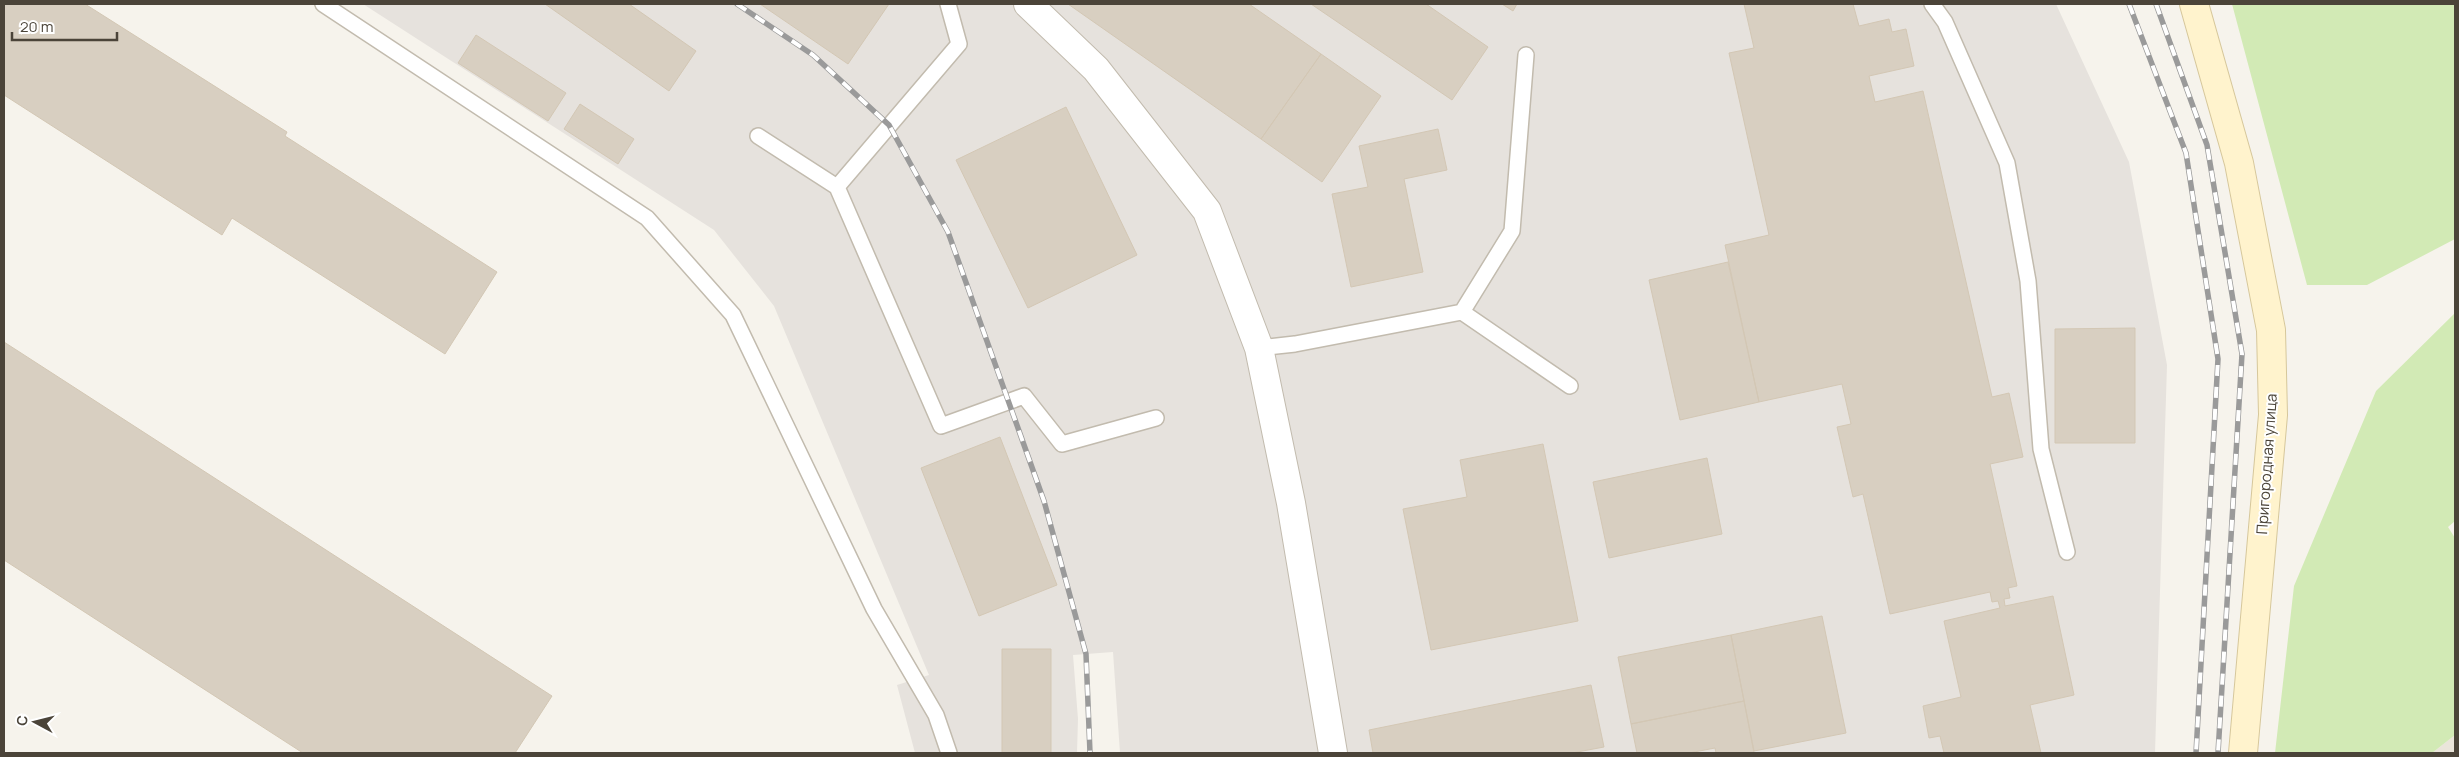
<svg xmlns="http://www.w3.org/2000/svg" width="2459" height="757" font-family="Manrope,sans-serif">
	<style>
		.residential { fill: #eae5da }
		.industrial { fill: #e6e2dd }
		.green { fill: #d2eab5 }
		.building { fill: #d8cfc1; stroke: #d3c7b4 }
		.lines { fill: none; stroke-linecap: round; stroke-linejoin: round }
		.lane-casing { stroke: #c2bbae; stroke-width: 18 }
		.street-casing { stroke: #c2bbae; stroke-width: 30 }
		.secondary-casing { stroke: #d6c79b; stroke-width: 30 }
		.lane { stroke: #fff; stroke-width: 15 }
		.street { stroke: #fff; stroke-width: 28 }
		.secondary { stroke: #fff3cd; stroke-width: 28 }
		.rail-casing { stroke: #9a9a9a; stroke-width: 5.5 }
		.rail { stroke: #fff; stroke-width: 4; stroke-dasharray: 11; stroke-linecap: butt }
		.labels { text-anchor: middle; stroke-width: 4; stroke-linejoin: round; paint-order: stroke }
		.street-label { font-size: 15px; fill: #4b4439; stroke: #fff }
	</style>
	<rect width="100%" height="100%" fill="#f6f3ec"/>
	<path class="residential" d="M2455 735V753H2432Z"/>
	<path class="industrial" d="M363 4H2056L2129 162 2167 365 2155 753H1120L1113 652 1073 655 1078 719 1077 753H915L897 685 929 675 774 306 714 230Z"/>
	<path class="green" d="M2232 4H2455V239L2367 285H2307Z
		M2455 313V521L2448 527 2455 538V735L2432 753H2275L2294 586 2376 391Z"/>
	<path class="building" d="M4 4H85L287 132 285 136 497 272 445 354 232 218 222 235 4 95Z
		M545 4H629L696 51 669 91Z
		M760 4H889L848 64Z
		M1068 4H1249L1321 54 1261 139Z
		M1311 4H1426L1488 47 1452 100Z
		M1502 4H1517L1513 11Z
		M1744 4H1853L1859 26 1889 19 1892 32 1906 29 1914 66 1869 76 1875 102 1923 91 1992 397 2009 393 2023 457 1990 464 2017 586 2008 588 2010 598 2004 599 2005 606 2053 596 2074 695 2030 705 2041 753H1944L1940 736 1929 738 1923 706 1961 697 1944 621 2000 608 1998 601 1992 602 1990 592 1890 614 1863 494 1853 497 1837 427 1851 424 1842 384 1759 402 1725 245 1769 235 1729 53 1754 48Z
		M476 35 566 93 548 121 458 63Z
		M1321 54 1381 96 1322 182 1261 139Z
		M580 104 634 139 618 164 564 129Z
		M1066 107 1137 255 1028 308 956 160Z
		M1438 129 1447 170 1404 179 1423 272 1351 287 1332 194 1368 187 1359 146Z
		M1728 262 1759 402 1680 420 1649 280Z
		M2135 328V443H2055V329Z
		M4 342 552 696 515 753H303L4 560Z
		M1000 437 1057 585 979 616 921 468Z
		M1543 444 1578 621 1431 650 1403 509 1467 497 1460 460Z
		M1707 458 1722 534 1609 558 1593 482Z
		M1822 616 1846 733 1754 751 1731 635Z
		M1731 635 1744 701 1631 724 1618 657Z
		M1002 649H1051V753H1002Z
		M1591 685 1604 747 1572 753H1373L1369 730Z
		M1744 701 1754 753H1716L1715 748 1689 753H1637L1631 724Z"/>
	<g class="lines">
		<g class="lane-casing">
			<path id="lane" d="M323 4 647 218 733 315 874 609 936 715 949 753
				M1932 4 1945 22 2007 163 2028 281 2041 449 2067 552
				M758 136 837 187 941 426 1024 396 1062 444 1156 418
				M837 187 959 44 948 4
				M1462 312 1512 231 1526 55
				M1259 348 1295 344 1462 312 1570 386"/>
		</g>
		<g class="street-casing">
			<path id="street" d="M1028 4 1096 69 1207 211 1259 348 1291 503 1333 753"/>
		</g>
		<g class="secondary-casing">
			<path id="secondary" d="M2194 4 2239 163 2271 330 2273 415 2243 753"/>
		</g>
		<use href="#lane" class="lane"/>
		<use href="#street" class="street"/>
		<use href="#secondary" class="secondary"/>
		<g class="rail-casing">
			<path id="rail" d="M737 4 813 55 889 125 948 232 1044 501 1086 654 1090 753
				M2129 4 2186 153 2218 359 2196 753
				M2156 4 2207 145 2242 354 2218 753"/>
		</g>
		<use href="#rail" class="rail"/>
	</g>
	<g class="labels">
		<g class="street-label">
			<text transform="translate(2267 464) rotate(-86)" y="5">Пригородная улица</text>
		</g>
	</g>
	<rect width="2459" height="757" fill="none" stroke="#4b4439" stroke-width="10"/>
	<g transform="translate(35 722) rotate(277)" stroke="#ffffff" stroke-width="4" paint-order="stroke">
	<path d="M0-4L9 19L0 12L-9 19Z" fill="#4b4439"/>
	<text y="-8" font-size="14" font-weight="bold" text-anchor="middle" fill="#4b4439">С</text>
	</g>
	<path d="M12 32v8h105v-8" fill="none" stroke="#4b4439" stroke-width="2.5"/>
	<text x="20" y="32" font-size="15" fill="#4b4439" stroke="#ffffff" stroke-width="4" paint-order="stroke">20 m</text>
</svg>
